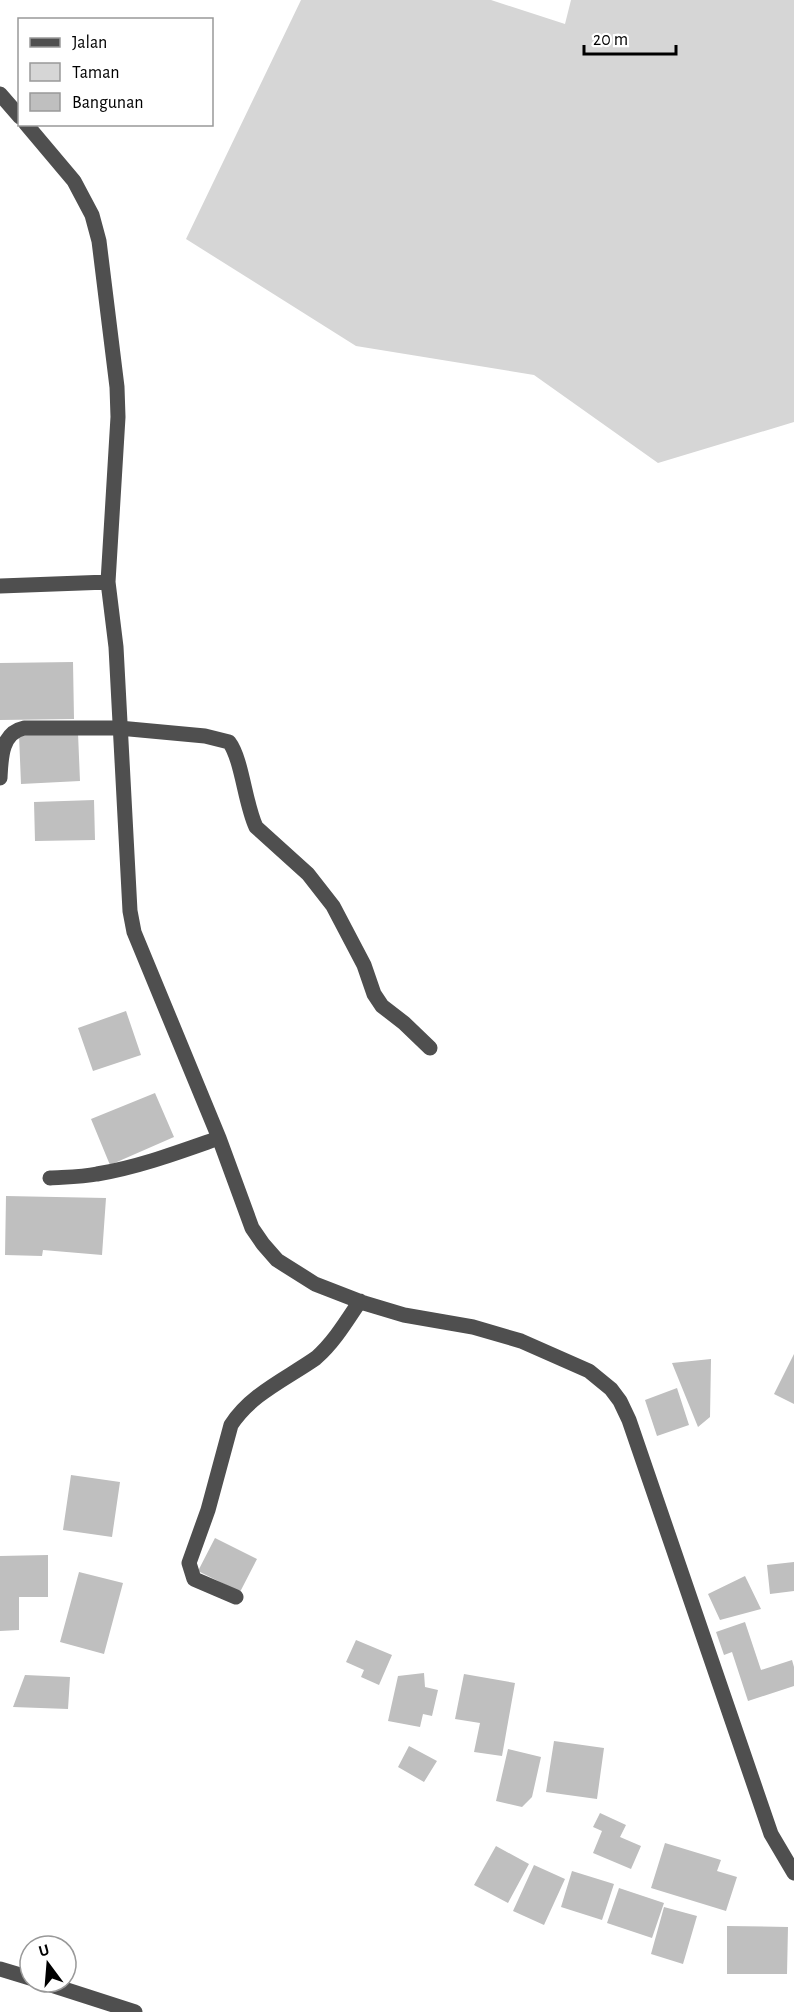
<svg xmlns="http://www.w3.org/2000/svg" width="794" height="2012" font-family="'Alegreya Sans',sans-serif">
	<style>
		.green { fill: #d6d6d6 }
		.building { fill: #bfbfbf }
		.lines { fill: none; stroke-linecap: round; stroke-linejoin: round }
		.minor { stroke: #4f4f4f; stroke-width: 15 }
	</style>
	<rect width="100%" height="100%" fill="#fff"/>
	<path class="green" d="M301 0H491L565 24 571 0H794V422L658 463 534 375 356 346 186 239Z"/>
	<path class="building" d="M73 662 74 719 0 720V663Z
		M78 733 80 781 21 784 19 735Z
		M94 800 95 840 35 841 34 802Z
		M126 1011 141 1055 93 1071 78 1028Z
		M155 1093 174 1137 110 1165 91 1119Z
		M6 1196 106 1198 102 1255 43 1250 42 1256 5 1255Z
		M794 1354V1404L774 1394Z
		M711 1359 710 1417 698 1427 672 1363Z
		M677 1388 689 1425 657 1436 645 1400Z
		M71 1475 120 1482 112 1537 63 1530Z
		M215 1538 257 1559 240 1592 198 1571Z
		M48 1555V1597H19V1630L0 1631V1556Z
		M794 1562V1591L770 1594 767 1565Z
		M79 1572 123 1583 104 1654 60 1642Z
		M745 1576 761 1609 720 1620 708 1594Z
		M745 1622 761 1670 792 1660 794 1667V1686L748 1701 732 1652 724 1655 716 1632Z
		M356 1640 392 1655 379 1685 361 1677 364 1670 346 1662Z
		M424 1673 425 1687 438 1690 432 1716 423 1714 420 1727 388 1721 398 1676Z
		M464 1674 515 1683 502 1756 474 1752 480 1723 455 1719Z
		M25 1675 70 1677 68 1709 13 1707Z
		M554 1741 604 1748 597 1799 546 1792Z
		M409 1746 437 1761 424 1782 398 1767Z
		M508 1749 541 1757 532 1797 522 1807 496 1801Z
		M600 1813 626 1825 620 1837 641 1846 631 1869 593 1853 602 1831 593 1827Z
		M665 1843 721 1860 717 1871 737 1877 726 1911 651 1888Z
		M496 1846 529 1864 508 1903 474 1885Z
		M534 1865 565 1879 544 1925 513 1911Z
		M572 1871 614 1884 602 1920 561 1907Z
		M619 1888 664 1903 652 1938 607 1923Z
		M664 1907 697 1916 683 1964 651 1954Z
		M727 1926 788 1927 787 1974H727Z"/>
	<g class="lines">
		<path class="minor" d="M0 94 20 117
			M26 124 74 181 92 215 99 241 117 387 118 417 108 582
			M0 586 108 582 116 647 130 911 134 932 219 1138 252 1228 263 1244 277 1260 315 1284 364 1303 404 1315 473 1327 521 1341 589 1371 611 1389 620 1401 629 1420 771 1834 794 1873
			M0 778C1 759 1 733 24 728H119L205 736 229 742C242 759 245 804 256 827L308 874 333 906 364 965 374 994 382 1006 404 1023 430 1048
			M50 1178C66 1177 82 1177 97 1174 139 1167 179 1152 219 1138
			M236 1597 194 1579 189 1563 208 1510 231 1425C251 1394 286 1379 316 1358 334 1342 346 1322 360 1301
			M0 1969 30 1978
			M42 1982 135 2012"/>
	</g>
	<rect x="18" y="18" width="195" height="108" fill="#ffffff" stroke="#999999" stroke-width="1.5"/>
	<rect x="30" y="38" width="30" height="9" fill="#4f4f4f" stroke="#999999" stroke-width="1.5"/>
	<text x="72" y="48" font-size="18" fill="#000000">Jalan</text>
	<rect x="30" y="63" width="30" height="18" fill="#d6d6d6" stroke="#999999" stroke-width="1.5"/>
	<text x="72" y="78" font-size="18" fill="#000000">Taman</text>
	<rect x="30" y="93" width="30" height="18" fill="#bfbfbf" stroke="#999999" stroke-width="1.5"/>
	<text x="72" y="108" font-size="18" fill="#000000">Bangunan</text>
	<g transform="translate(48 1964) rotate(344)"><circle r="28" fill="#ffffff" stroke="#999999" stroke-width="1.5"/>
	<path d="M0-4.5L10 22L0 15L-10 22Z" fill="#000000"/>
	<text y="-9" font-size="16" font-weight="bold" text-anchor="middle" fill="#000000">U</text>
	</g>
	<path d="M584 45v9h92v-9" fill="none" stroke="#000000" stroke-width="3"/>
	<text x="593" y="45" font-size="18" fill="#000000" stroke="#ffffff" stroke-width="4.5" paint-order="stroke">20 m</text>
</svg>
